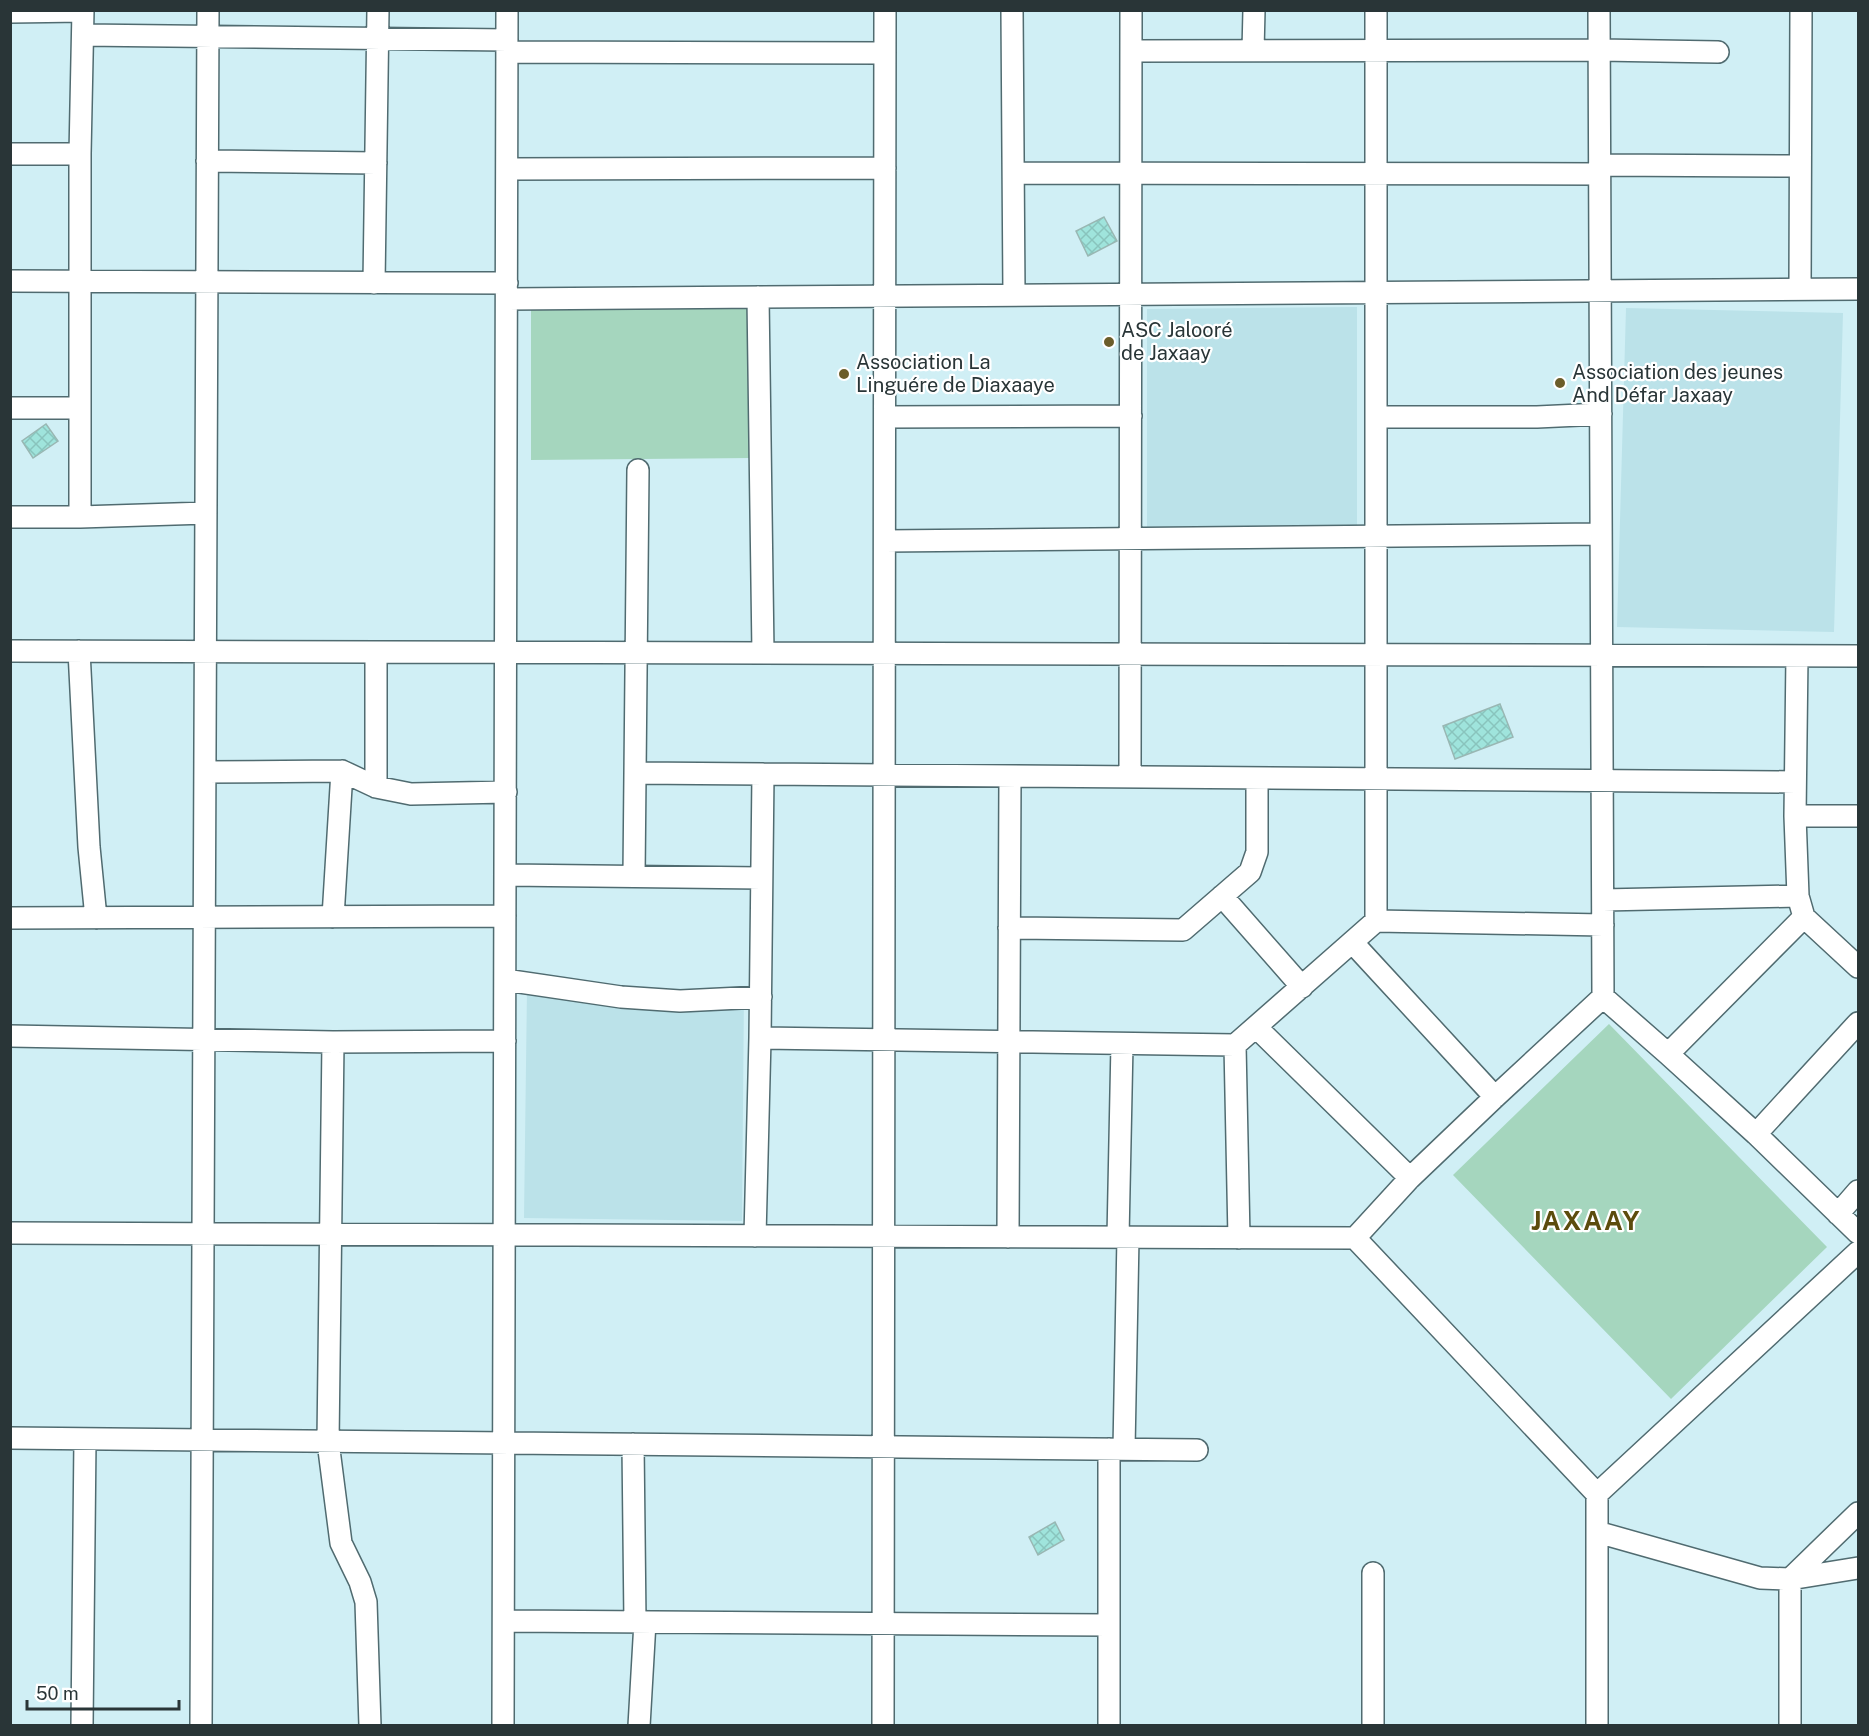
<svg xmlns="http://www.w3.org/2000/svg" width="1869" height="1736" font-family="'Public Sans',sans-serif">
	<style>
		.built { fill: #bbe2e9 }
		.park { fill: #a5d6be }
		.building { fill: url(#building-cross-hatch); stroke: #99b7b3; stroke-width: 1.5 }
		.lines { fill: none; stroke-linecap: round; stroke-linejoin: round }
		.minor-casing { stroke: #506b70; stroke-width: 24 }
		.minor { stroke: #fff; stroke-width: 21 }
		.poi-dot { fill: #6b5d2a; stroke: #fff; stroke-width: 2 }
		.labels { text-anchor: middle; stroke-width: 4.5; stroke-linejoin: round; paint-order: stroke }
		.poi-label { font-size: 20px; fill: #293537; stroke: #fff; text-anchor: start }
		.district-label { font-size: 26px; font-weight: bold; letter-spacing: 1.5px; fill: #5c4c0d; stroke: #fff }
	</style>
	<defs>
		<pattern id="building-cross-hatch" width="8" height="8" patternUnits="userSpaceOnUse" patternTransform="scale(1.5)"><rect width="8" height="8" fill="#9fe4dc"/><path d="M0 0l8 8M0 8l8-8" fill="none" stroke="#89c4bd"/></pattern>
	</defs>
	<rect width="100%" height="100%" fill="#d0eff5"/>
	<path class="built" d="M1357 307V528L1147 529V309Z
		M1626 308 1843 313 1834 632 1617 627Z
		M527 989 744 990 742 1221 524 1218Z"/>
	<path class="park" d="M750 305 751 458 531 460V307Z
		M1609 1024 1827 1247 1671 1399 1453 1175Z"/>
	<path class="building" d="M1104 217 1117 241 1088 256 1076 231Z
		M46 424 58 441 33 458 22 441Z
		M1500 704 1513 737 1455 759 1443 726Z
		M1055 1522 1064 1540 1038 1555 1029 1537Z"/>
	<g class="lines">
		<g class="minor-casing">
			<path id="minor" d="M1012 10 1014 295
				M10 12 83 11
				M83 35 507 40
				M1131 51 1600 50 1718 52
				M1253 51 1254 10
				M507 52 885 53
				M10 154H80
				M207 161 376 163
				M1600 165 1800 166
				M507 169 885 168
				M1014 173 1600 174
				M10 281 507 283
				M374 283 378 10
				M1800 289 1801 10
				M758 297 763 653
				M507 299 1858 289
				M10 408H80
				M885 417 1131 416
				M1376 417H1537L1601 414
				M10 517H80L206 513
				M80 517V154L83 10
				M885 541 1601 534
				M10 651 1858 656
				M79 651 89 847 96 918
				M1797 656 1795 816 1798 896 1804 917 1858 967
				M205 772 342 771 376 787 411 794 506 792
				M635 773 1795 782
				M1130 777 1131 10
				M376 787V652
				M1795 816H1858
				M506 875 761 878
				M634 876 638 470
				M1222 896 1302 987
				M1603 900 1798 896
				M333 917 342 771
				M10 918 505 916
				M1376 921V10
				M1009 928 1183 930 1250 872 1257 852V778
				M1352 942 1495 1097
				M505 980 621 997 680 1001 761 997
				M1603 997 1668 1054 1756 1134 1858 1233
				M1256 1027 1410 1178
				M10 1036 333 1042 505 1041
				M760 1038 1235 1045 1376 921 1603 925
				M333 1042 328 1442 341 1543 360 1582 366 1602 370 1726
				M1235 1045 1239 1238
				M1668 1054 1804 917
				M1756 1134 1858 1023
				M1838 1214 1858 1191
				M10 1233 1355 1238 1597 1494 1858 1252
				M755 1236 760 1038 763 774
				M1008 1237 1010 776
				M1118 1237 1122 1044
				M1355 1238 1410 1178 1495 1097 1603 997 1599 10
				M10 1438 1197 1450
				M633 1444 635 1622
				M1109 1449V1726
				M1124 1449 1128 1237
				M1597 1532 1760 1578 1790 1579 1858 1568
				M504 1621 1109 1625
				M82 1726 85 1439
				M201 1726 208 10
				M503 1726 507 10
				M639 1726 645 1622
				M883 1726 885 10
				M1373 1726V1573
				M1597 1726V1494
				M1790 1726V1579L1858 1513"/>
		</g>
		<use href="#minor" class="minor"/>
	</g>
	<g class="poi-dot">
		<circle cx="1109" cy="342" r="6"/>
		<circle cx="844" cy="374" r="6"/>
		<circle cx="1560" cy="383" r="6"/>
	</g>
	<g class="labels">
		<g class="poi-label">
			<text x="1121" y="337">ASC Jalooré<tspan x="1121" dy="23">de Jaxaay</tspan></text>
			<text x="856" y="369">Association La<tspan x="856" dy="23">Linguére de Diaxaaye</tspan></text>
			<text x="1572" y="379">Association des jeunes<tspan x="1572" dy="23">And Défar Jaxaay</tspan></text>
		</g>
		<g class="district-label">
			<text x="1586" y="1230">JAXAAY</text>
		</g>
	</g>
	<rect width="1869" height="1736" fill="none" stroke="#293537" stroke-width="24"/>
	<path d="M27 1700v9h152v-9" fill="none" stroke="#293537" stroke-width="3"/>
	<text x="36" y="1700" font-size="18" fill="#293537" stroke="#ffffff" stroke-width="4.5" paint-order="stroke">50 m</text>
</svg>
